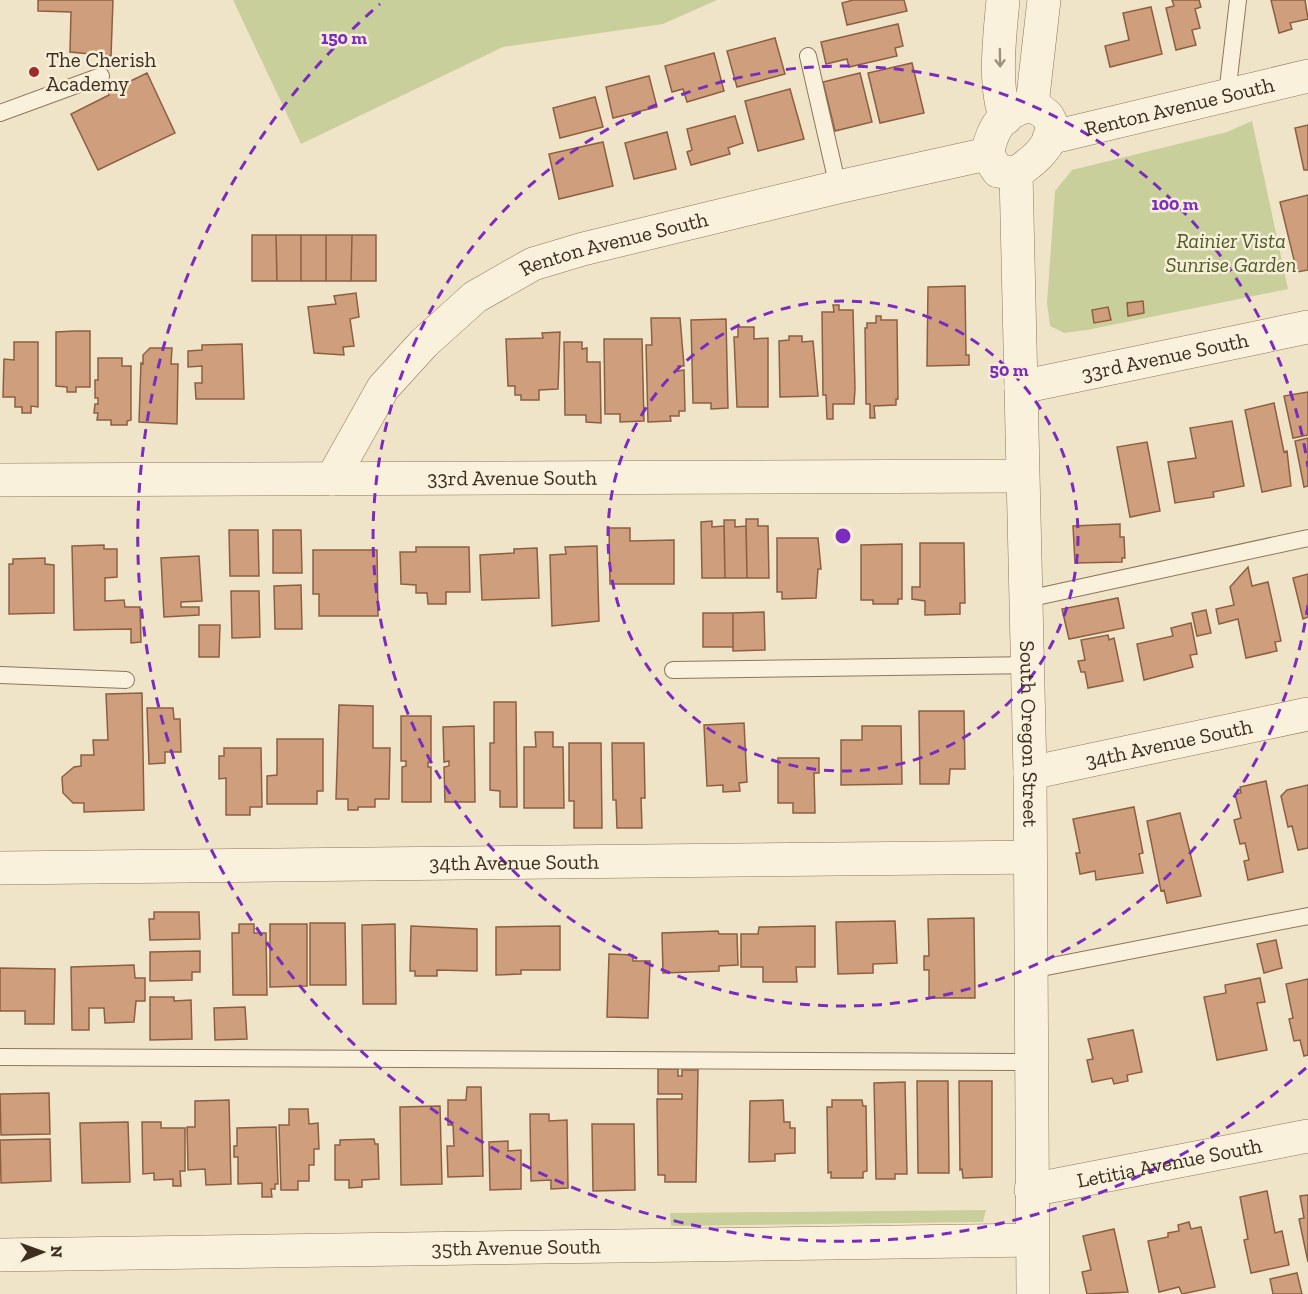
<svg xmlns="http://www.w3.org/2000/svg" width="1308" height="1294" font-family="'Zilla Slab',serif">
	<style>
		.green { fill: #c9cf9b }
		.building { fill: #cf9f7d; stroke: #8d5f41; stroke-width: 1.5 }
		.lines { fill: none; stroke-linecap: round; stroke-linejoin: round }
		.lane-casing { stroke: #8d765c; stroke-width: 18 }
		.street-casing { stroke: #8d765c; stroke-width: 34 }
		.lane { stroke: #faf1dc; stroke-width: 16 }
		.street { stroke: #faf1dc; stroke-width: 33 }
		.oneway { stroke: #9c907e }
		.ring { fill: none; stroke: #7b2cbf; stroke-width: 3; stroke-dasharray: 10 8 }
		.poi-dot { fill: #9e2a2b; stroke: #f7eed8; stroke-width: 2 }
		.labels { text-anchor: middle; stroke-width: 5; stroke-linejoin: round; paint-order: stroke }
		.poi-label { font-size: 21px; fill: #3d2e20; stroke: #f7eed8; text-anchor: start }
		.street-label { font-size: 21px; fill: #3d2e20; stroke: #f7eed8 }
		.park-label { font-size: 21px; font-style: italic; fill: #4d5a26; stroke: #f7eed8 }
		.centre { fill: #7b2cbf; stroke: #f7eed8; stroke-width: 3 }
		.ring-label { font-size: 18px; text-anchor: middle; font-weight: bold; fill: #7b2cbf; stroke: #f7eed8; stroke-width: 5; stroke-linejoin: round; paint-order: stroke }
	</style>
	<rect width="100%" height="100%" fill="#f0e4c8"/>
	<path class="green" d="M233 0H717L663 24 503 47 301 144Z
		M1252 121 1288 289 1087 330 1064 333 1050 326 1047 303 1055 191 1072 170 1227 132Z
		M986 1210 983 1222 671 1226 670 1213Z"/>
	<path class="building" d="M38 0H113L111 56 70 52 71 12 38 11Z
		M853 0H904L907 11 847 25 842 3Z
		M1172 0H1199L1201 7 1195 9 1200 28 1192 30 1196 45 1176 50 1166 8 1174 6Z
		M1271 0H1305L1308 19 1290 23 1292 29 1279 33Z
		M1151 7 1162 54 1110 67 1105 46 1129 40 1123 13Z
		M898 24 903 46 895 48 897 56 849 67 847 59 826 64 821 42Z
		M775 38 785 74 737 87 727 51Z
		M714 53 724 91 687 102 683 89 672 92 665 66Z
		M912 63 924 113 880 123 868 73Z
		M147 73 175 133 98 170 71 114 109 95 108 92Z
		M860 73 872 122 835 131 823 82Z
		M649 76 657 107 613 118 606 87Z
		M790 89 804 139 758 151 745 101Z
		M595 97 603 127 560 138 553 108Z
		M735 116 743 143 728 148 730 154 691 165 687 152 692 150 687 129Z
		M1308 125V170H1304L1295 128Z
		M667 132 676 169 634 179 625 143Z
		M603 142 613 186 559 199 549 154Z
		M1308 195V270L1297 272 1280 202Z
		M252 235H276L277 281H252Z
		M276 235H301V281H277Z
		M301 235H326V281H301Z
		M326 235H352L351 281H326Z
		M352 235H376V281H351Z
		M965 286 966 355H969V365L927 366 928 287Z
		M356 293 359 317 350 319 354 346 343 347 344 355 314 353 308 307 336 304 334 296Z
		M1143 301 1144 313 1128 316 1127 303Z
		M833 305H839V310H853L855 389 854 404H833V419H827L826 395H823L822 312H834Z
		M1108 307 1111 320 1094 323 1092 310Z
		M876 316H881V320H897L898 399H896V405L874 406 875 418H870V404H866L865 328H867V323H876Z
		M651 318H680L684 366H678V371L684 370 685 411H679V416H670L671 421 648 422 646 345H652Z
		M726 319 728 408 711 409V403H693L691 320Z
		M738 327H754V339L768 338V407H737L734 337H738Z
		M75 331H90V387H76V392H67V387L56 386V332Z
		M560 332 558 389 539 390V400H521V395H515V386H508L506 339 543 338 542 333Z
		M789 336H802V342L813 341 818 396 780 397 779 341 789 340Z
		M604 339H642L644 421 620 422V414H605Z
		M14 342H38V407L31 406V413H22V407H15V397H3L4 359 14 360Z
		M564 342H582V349L587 348V362H600L601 423 586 422V415H565Z
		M242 344 244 399H196L195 383H202V366L188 367V351L202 350V345Z
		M150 348H172L171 364H178L177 424 139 422 141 363 143 364V355Z
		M98 358H122V366H131V420L127 421V425H111V420H97L98 413H94L95 404H98V398H95V380H98Z
		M1308 392V435L1293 438 1284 396Z
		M1274 403 1284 452 1287 451 1291 486 1262 492 1245 410Z
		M1232 421 1244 486 1213 492 1214 497 1175 503 1168 462 1196 458 1190 428Z
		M1308 438V486L1304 487 1295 441Z
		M1147 442 1160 511 1130 517 1117 447Z
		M746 519H758V526H768L769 578H747Z
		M724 520H735V527L746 526 747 578H725Z
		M712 521V527L724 526 725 578H702L701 522Z
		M1120 524V537H1124L1125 558H1122V562L1075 563 1073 526Z
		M609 528H630V541L674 540V584H610Z
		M229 530H258L259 576H230Z
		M273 530H301L302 573H273Z
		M777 538H818L821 569H818L816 598 782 599V592H777Z
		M920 543H964L965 603H960V614L925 615V601L912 599V587H920Z
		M902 544V599H898V604H873V600H861V545Z
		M104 545V549H117V577L105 578V601L124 600 125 607H140L141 642 131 643V629L74 630 72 546Z
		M597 546 599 621 552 626 550 555 566 554 565 547Z
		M416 547H469L470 592H446V604H428L427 593H416V585L401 584 400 552H416Z
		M537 548 539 598 482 600 480 555 514 553V549Z
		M313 550H377L378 616H319V594H313Z
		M199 556 202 601 181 602V607H199V615L164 617 161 558Z
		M45 558V564L54 565V613L9 614V564H13V559Z
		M1248 567 1252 586 1268 582 1281 641 1275 642 1277 651 1246 658 1238 619 1219 624 1216 609 1234 605 1230 587Z
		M1308 574V617L1303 619 1293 578Z
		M301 585 302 629H275L274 586Z
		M231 591H259L260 637 232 638Z
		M1118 598 1124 628 1069 639 1062 609Z
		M1206 610 1211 633 1197 636 1192 613Z
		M764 612 765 650 733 651V613Z
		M703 613H733V647H703Z
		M1191 623 1197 654 1190 655 1193 667 1144 680 1137 644 1173 636 1171 628Z
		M199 625H220L219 657H199Z
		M1108 635 1109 640 1114 638 1123 681 1088 688 1085 672H1081L1078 661 1085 660 1081 640Z
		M142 693 144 810 84 812V803H73L63 793 62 777 74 767 81 766V755H94L93 740H108L106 694Z
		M494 702H516L517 807H500V791L490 790V743H494Z
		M339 705 373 706V748H390L389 799H375V807H358V810H348V799H336Z
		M147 708H173L174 719H180L181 752H165V763L149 764Z
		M919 711H964L965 769H950L949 784H920Z
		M401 716H431V762H428V767H431V802H402V767L406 766V761H401Z
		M744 723 747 782 739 783 740 791 723 792V785L707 786 704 725Z
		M474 726 475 802H445L444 767 449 766V761L444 762 443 727Z
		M862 726H901L902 784 841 785V740H862Z
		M535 732H553V747H563L564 808H524V747H536Z
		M277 739H323V791H317V804H267V776L277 775Z
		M569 743H601L602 828H574V801H569Z
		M612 743H644L645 798H641L642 828H617L616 800H613Z
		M224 748H261L262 807H250V815H226V778L219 779V756H224Z
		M778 758H819V773H814L815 813H793V803H778Z
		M1266 781 1283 872 1248 880 1244 861 1249 860 1245 843 1240 844 1234 820 1241 818 1235 794 1241 793 1240 787Z
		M1308 785V848L1298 850 1292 826 1288 827 1281 796 1287 790Z
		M1134 807 1143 853 1139 854 1143 873 1096 880 1095 871 1080 874 1076 853H1080L1073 819Z
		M1180 813 1201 896 1167 903 1164 890 1161 891 1147 821Z
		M154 912H199L200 939 150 940 149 919H154Z
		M974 918 975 998H929V970H924V956H929L928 919Z
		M895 921 897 963 873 964V973L838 974 836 922Z
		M310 923H345L346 985H310Z
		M239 924H254V933H266L267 995H233L232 933H239Z
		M270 924H307V986L270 987Z
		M395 924 396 1004H363L362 925Z
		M411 926 477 929V971L437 970V976H415V971H410Z
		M560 926V970H521V974L496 975V927Z
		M815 926V967H796L797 982H763V967H741V934H758L759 927Z
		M718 931 719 934H737L738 965 719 966V971L663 973 662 933Z
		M1276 940 1282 968 1264 973 1257 944Z
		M200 951V972H192V980L150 981V952Z
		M609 954 633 955V961H650L648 1018 607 1017Z
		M134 965 135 978H145V1001H136L134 1022 105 1023 104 1008H89V1030H72L71 967Z
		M0 968 55 969 54 1024H25V1011H0Z
		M1260 978 1265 1002 1257 1003 1267 1050 1217 1060 1204 997 1226 993 1225 985Z
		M1308 979V1055L1304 1056 1300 1040 1294 1041 1289 1019 1293 1018 1286 984Z
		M150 997H174V1001L191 1000 192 1039 150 1040Z
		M245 1007 247 1039 215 1040 214 1008Z
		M1133 1030 1142 1072 1127 1075 1128 1081 1114 1084 1112 1078 1092 1082 1087 1060 1093 1059 1088 1039Z
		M658 1069H678V1076H682V1070H698L696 1182H665V1175H658L657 1099H682V1094H658Z
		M917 1081H948L949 1173H918Z
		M959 1081H992V1177L963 1178 962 1169 960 1170Z
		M905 1082 907 1174H895V1179H876L874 1083Z
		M467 1087H481L483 1176 448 1177 447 1146H454L453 1125H448V1100H466Z
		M49 1093 50 1134 1 1135 0 1094Z
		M229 1100 231 1184 206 1185 205 1169 188 1170 187 1127H195V1101Z
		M783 1100 784 1122H790V1128H795V1153L775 1154V1161L749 1162 750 1101Z
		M832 1100H862L863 1106H866L867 1171 863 1172V1178H831V1172L828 1173 827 1107H832Z
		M440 1106 442 1184 401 1185 400 1107Z
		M289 1109H308L309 1124 318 1123 319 1149H314V1165H309V1181H298V1190H281L279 1125H289Z
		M530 1114H549V1121L567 1120 568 1188 551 1189V1180L531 1181Z
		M128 1122 130 1182 82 1183 80 1123Z
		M142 1122H161V1128H185V1171H180L181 1186H173V1179L154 1180V1173L143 1174Z
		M592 1124H634L635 1190 593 1191Z
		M276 1127 278 1184H275V1189H271L272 1197H262V1183L238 1184V1157H234V1146H237V1128Z
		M50 1139 51 1181 1 1183 0 1140Z
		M374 1139 375 1144H378L379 1179 362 1180V1187L349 1188V1180H335V1145H340V1140Z
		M508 1141V1151L521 1150V1189L490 1190 489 1142Z
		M1267 1191 1275 1233 1282 1231 1289 1265 1251 1273 1244 1240 1248 1239 1240 1197Z
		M1308 1195V1262L1299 1219 1304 1218 1300 1196Z
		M1189 1222 1191 1229 1201 1227 1215 1287 1182 1294 1179 1287 1159 1292 1148 1241 1168 1237V1233L1179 1231 1178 1225Z
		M1114 1229 1128 1292 1087 1294 1082 1272 1091 1270 1083 1236Z
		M1297 1273 1302 1294H1273L1270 1279Z"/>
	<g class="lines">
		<g class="lane-casing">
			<path id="lane" d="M808 56 838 187
				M1227 95 1238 0
				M0 113 101 76
				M1027 599 1308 538
				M673 670 1028 665
				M0 675 126 680
				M1031 970 1308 916
				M0 1057 1030 1062"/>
		</g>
		<g class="street-casing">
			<g id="street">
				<path d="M1003 0C1000 33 993 87 1006 118"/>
				<path d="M1032 105C1036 108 1045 112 1048 117 1063 139 1031 163 1016 173L998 171 987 154C993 127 1002 111 1032 105Z"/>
				<path d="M1032 105 1044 0"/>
				<path id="s1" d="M1049 138 1308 76"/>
				<path id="s2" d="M1016 173 1030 773 1033 1294"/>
				<path id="s3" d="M1021 387 1308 327"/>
				<path id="s4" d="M332 479 383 388 424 343 475 297 533 264 583 249 838 187 987 154"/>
				<path id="s5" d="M0 480 1022 476"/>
				<path id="s6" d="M1030 773 1308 714"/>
				<path id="s7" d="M0 868 1030 857"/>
				<path id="s8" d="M1031 1190 1308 1136"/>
				<path id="s9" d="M0 1255 1032 1240"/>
			</g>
		</g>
		<use href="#lane" class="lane"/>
		<use href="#street" class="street"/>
	</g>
	<defs><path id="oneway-shaft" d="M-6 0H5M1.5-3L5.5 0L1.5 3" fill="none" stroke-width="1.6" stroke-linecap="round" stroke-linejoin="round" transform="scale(1.5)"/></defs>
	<use class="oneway" href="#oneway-shaft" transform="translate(1000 58) rotate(89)"/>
	<g class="ring">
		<circle cx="843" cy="536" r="235"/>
		<path d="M1308 605A470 470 0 1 1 1308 467"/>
		<path d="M1306 1068A705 705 0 1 1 380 4"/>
	</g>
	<circle class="poi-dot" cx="34" cy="72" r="6"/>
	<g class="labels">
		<g class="poi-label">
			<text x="46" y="67">The Cherish<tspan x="46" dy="24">Academy</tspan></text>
		</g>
		<g class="street-label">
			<text dy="7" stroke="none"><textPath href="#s1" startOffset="134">Renton Avenue South</textPath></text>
			<text dy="7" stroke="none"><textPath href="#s4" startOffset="384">Renton Avenue South</textPath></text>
			<text dy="7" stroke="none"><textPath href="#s3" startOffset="147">33rd Avenue South</textPath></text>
			<text dy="7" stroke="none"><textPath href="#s5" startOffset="512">33rd Avenue South</textPath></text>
			<text dy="7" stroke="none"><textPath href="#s2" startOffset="561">South Oregon Street</textPath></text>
			<text dy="7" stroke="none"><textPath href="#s6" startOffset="142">34th Avenue South</textPath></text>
			<text dy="7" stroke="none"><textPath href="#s7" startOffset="514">34th Avenue South</textPath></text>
			<text dy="7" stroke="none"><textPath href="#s8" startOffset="141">Letitia Avenue South</textPath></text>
			<text dy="7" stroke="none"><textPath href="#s9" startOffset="516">35th Avenue South</textPath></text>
		</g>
		<g class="park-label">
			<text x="1231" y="248">Rainier Vista<tspan x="1231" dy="24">Sunrise Garden</tspan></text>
		</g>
	</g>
	<circle cx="843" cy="536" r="9" class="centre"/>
	<g class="ring-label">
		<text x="344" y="44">150 m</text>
		<text x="1175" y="210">100 m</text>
		<text x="1009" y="376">50 m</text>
	</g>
	<g transform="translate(42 1252) rotate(89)" stroke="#f7eed8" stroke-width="4.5" paint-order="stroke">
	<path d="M0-4.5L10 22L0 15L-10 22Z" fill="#3d2e20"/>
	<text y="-9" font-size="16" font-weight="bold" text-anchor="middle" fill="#3d2e20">N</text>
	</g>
</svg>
